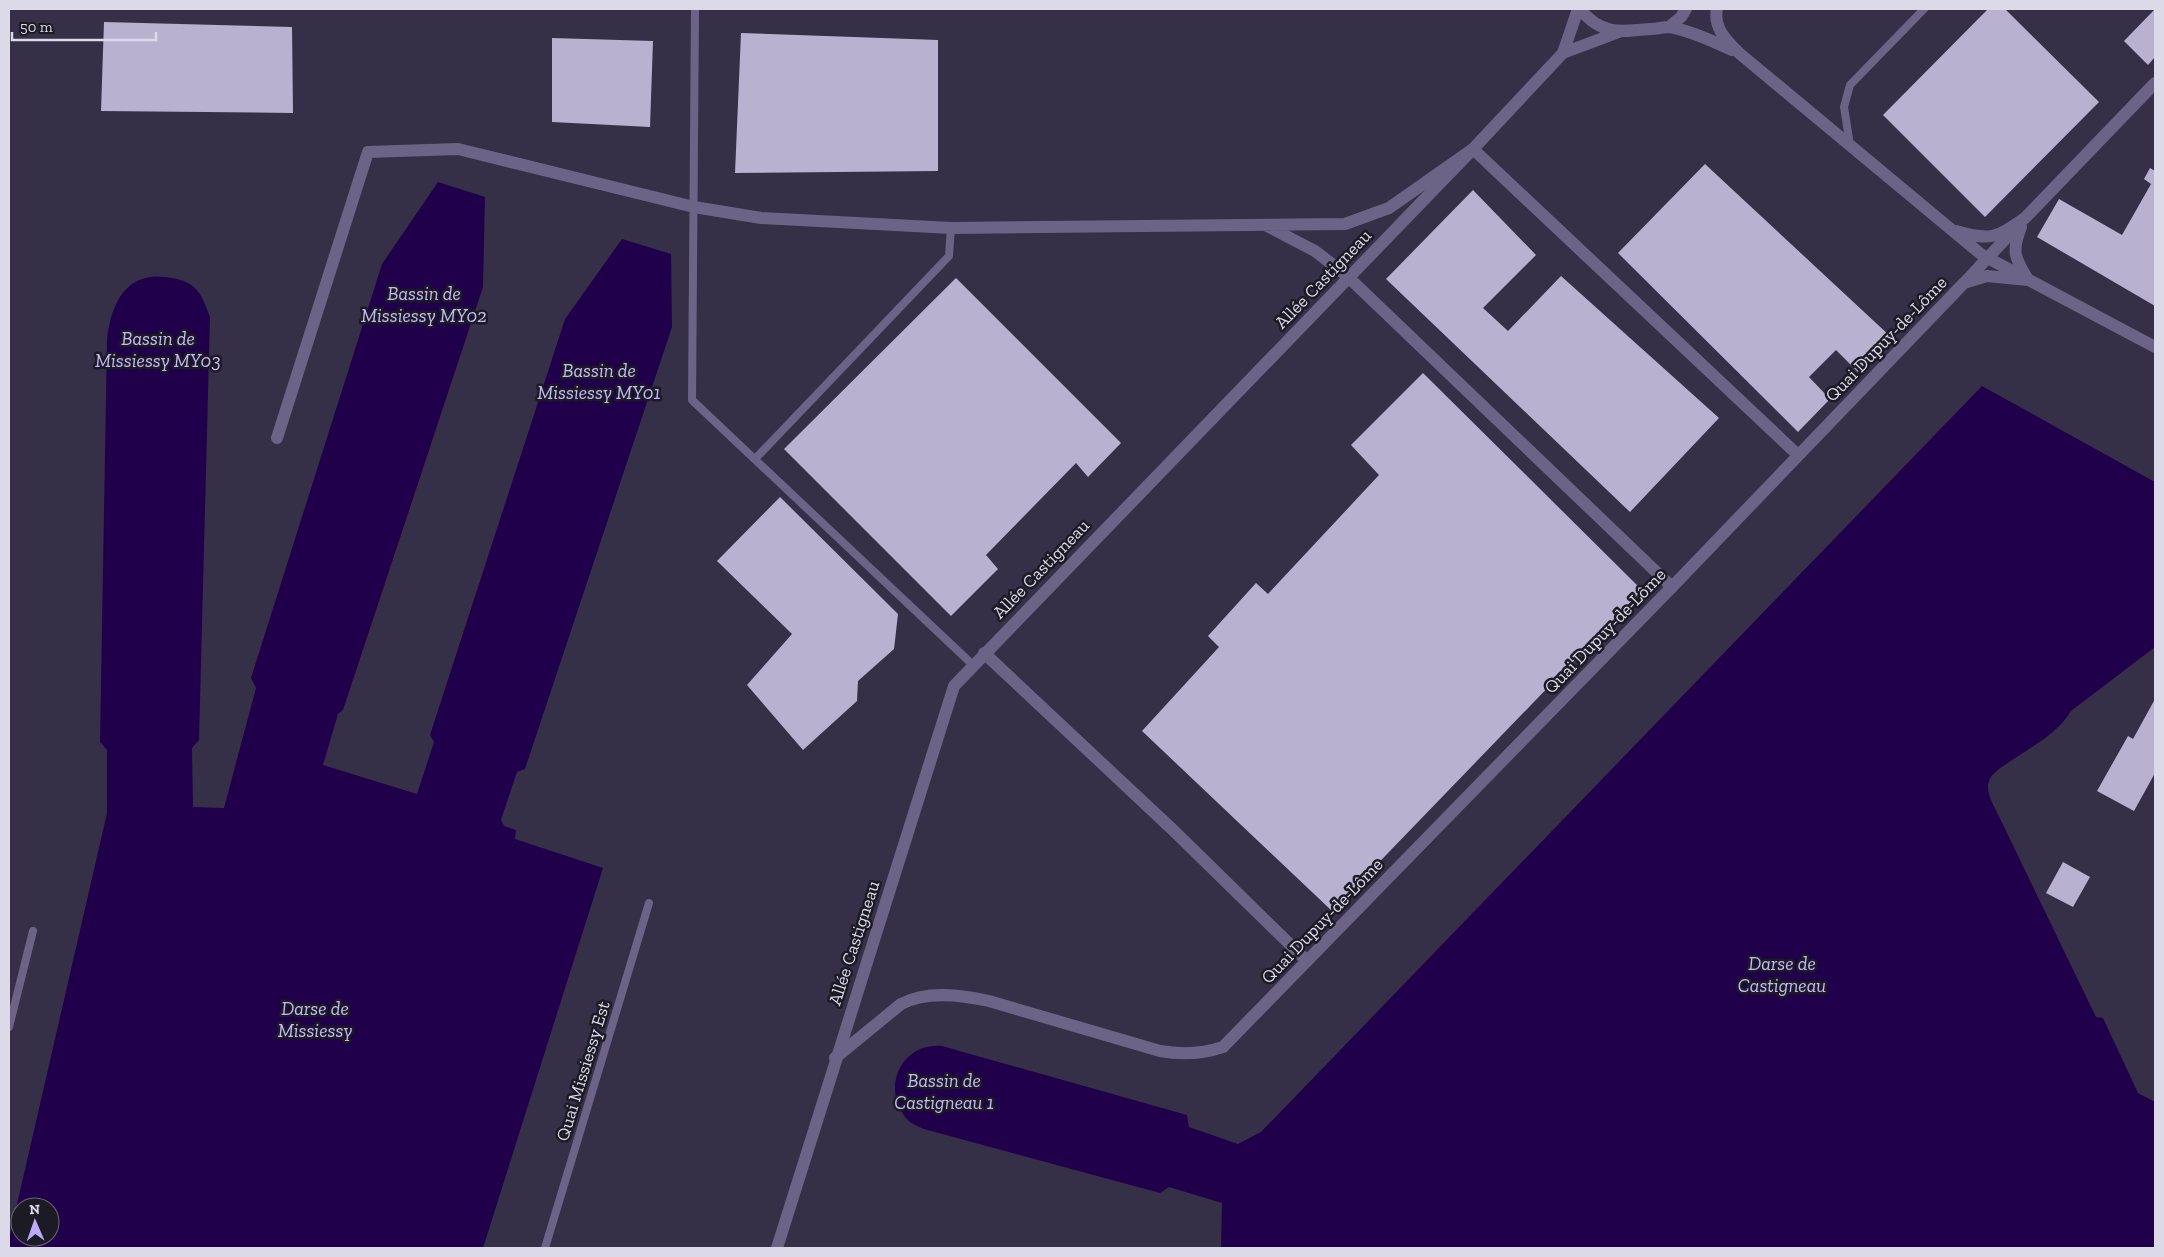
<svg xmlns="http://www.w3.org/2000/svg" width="2164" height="1257" font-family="'Zilla Slab',serif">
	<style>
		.water { fill: #21004b; fill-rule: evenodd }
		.building { fill: #b8b2d0 }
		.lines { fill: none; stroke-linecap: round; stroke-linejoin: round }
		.service { stroke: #6b6486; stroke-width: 8 }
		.minor { stroke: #6b6486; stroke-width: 12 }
		.tertiary { stroke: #6b6486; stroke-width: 12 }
		.labels { text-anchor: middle; stroke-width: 5; stroke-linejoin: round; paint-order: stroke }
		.street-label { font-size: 18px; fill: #dcd9e9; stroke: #1c1a25 }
		.water-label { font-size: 19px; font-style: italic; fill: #c7bafa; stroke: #1c1a25 }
	</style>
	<rect width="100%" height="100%" fill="#353048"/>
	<path class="water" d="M438 182 485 197 483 287 343 710 338 714 323 765 417 794 434 742 430 735 565 319 622 239 671 254 672 327 525 769 517 772 501 820 504 826 516 830 515 839 603 868 483 1248H9V1239L107 813V750L100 742 107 339C111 305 125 272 165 277 174 278 186 280 194 287 202 294 206 307 210 317L199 740 192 748 193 807 224 808 256 688 251 678 382 264ZM20 1207H50V1237H20Z
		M1982 386 2155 482V647L2071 711C2058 733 2033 746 2012 760 2005 765 1996 770 1991 777 1986 785 1988 791 1991 800L2096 1017 2103 1018 2138 1093 2155 1102V1248H1221L1222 1203 1169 1187 1160 1193 924 1129C920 1127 914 1125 910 1122 879 1093 899 1042 942 1046L1187 1115 1189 1127 1238 1144 1261 1132Z"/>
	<path class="building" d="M1988 9H2005L2099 102 1985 217 1883 115Z
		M2155 9V57L2148 65 2124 41Z
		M104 22 292 27 293 113 101 111Z
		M741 33 938 40V171L735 173Z
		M552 38 653 41 650 127 552 122Z
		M1705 164 1891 337 1858 372 1836 350 1809 377 1830 399 1798 432 1618 253Z
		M2150 168 2155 171V306L2037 237 2059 199 2122 235 2151 184 2144 179Z
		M1473 190 1536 255 1483 308 1508 331 1561 276 1719 418 1630 512 1386 279Z
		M956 278 1121 443 1088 477 1076 463 986 555 998 569 951 616 784 449Z
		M1423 373 1642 590 1332 911 1142 731 1219 647 1208 636 1256 583 1268 594 1379 475 1351 445Z
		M780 497 898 614 894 649 858 681 857 701 803 750 747 685 792 634 717 561Z
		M2155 699V773L2134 811 2097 791 2128 736 2133 739Z
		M2063 862 2090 877 2073 907 2046 893Z"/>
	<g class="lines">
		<path class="service" d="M695 9 692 400 973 665
			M1850 145 1844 107 1850 85 1924 9
			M755 459 949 256 951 228
			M9 1027 33 931
			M545 1248 649 903"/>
		<path class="minor" d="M1267 226 1315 251 1346 275 1672 587
			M277 438 368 152 458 149 694 207 761 218 951 228 1345 224 1389 208 1473 149 1798 455
			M984 653 1173 830 1307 961"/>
		<path class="tertiary" d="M1580 9C1601 35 1620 32 1650 29 1656 29 1664 27 1670 27 1691 31 1713 41 1732 50
			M1717 9C1713 28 1727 41 1739 53L1982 255 2155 347
			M1669 27 1681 17 1686 9
			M1563 53 1619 32
			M2021 227C2012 250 2014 257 2027 278
			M1956 231C1991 241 1996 238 2025 218L2155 83
			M1966 281 2012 232
			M835 1058 901 1004C927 990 962 995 989 1001L1160 1051C1182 1055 1202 1054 1223 1047L1672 587 1964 283 1987 276 2028 280
			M777 1248 954 686 1473 149 1563 53 1578 9"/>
	</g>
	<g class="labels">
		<g class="street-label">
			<text transform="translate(1323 279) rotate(-46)" y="6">Allée Castigneau</text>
			<text transform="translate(1886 339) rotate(-46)" y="6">Quai Dupuy-de-Lôme</text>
			<text transform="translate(1041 569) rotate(-46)" y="6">Allée Castigneau</text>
			<text transform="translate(1605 631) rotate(-46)" y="6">Quai Dupuy-de-Lôme</text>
			<text transform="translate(1322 921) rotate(-46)" y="6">Quai Dupuy-de-Lôme</text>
			<text transform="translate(854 943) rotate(-72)" y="6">Allée Castigneau</text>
			<text transform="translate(583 1071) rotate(-73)" y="6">Quai Missiessy Est</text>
		</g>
		<g class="water-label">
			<text x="424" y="300">Bassin de<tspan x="424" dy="22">Missiessy MY02</tspan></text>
			<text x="158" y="345">Bassin de<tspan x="158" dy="22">Missiessy MY03</tspan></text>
			<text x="599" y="377">Bassin de<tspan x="599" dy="22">Missiessy MY01</tspan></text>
			<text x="1782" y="970">Darse de<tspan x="1782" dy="22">Castigneau</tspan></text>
			<text x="315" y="1015">Darse de<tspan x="315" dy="22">Missiessy</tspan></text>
			<text x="944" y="1087">Bassin de<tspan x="944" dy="22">Castigneau 1</tspan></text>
		</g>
	</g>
	<rect width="2164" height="1257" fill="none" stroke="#dcd9e9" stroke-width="20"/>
	<g transform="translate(35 1222) rotate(358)"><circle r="24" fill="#1c1a25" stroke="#696673"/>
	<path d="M0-4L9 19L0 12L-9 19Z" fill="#bbaaf6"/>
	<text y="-8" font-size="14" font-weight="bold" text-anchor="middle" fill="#dcd9e9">N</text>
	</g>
	<path d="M12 32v8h144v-8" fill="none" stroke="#dcd9e9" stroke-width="2.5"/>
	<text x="20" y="32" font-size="15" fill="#dcd9e9" stroke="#1c1a25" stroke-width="4" paint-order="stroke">50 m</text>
</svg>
